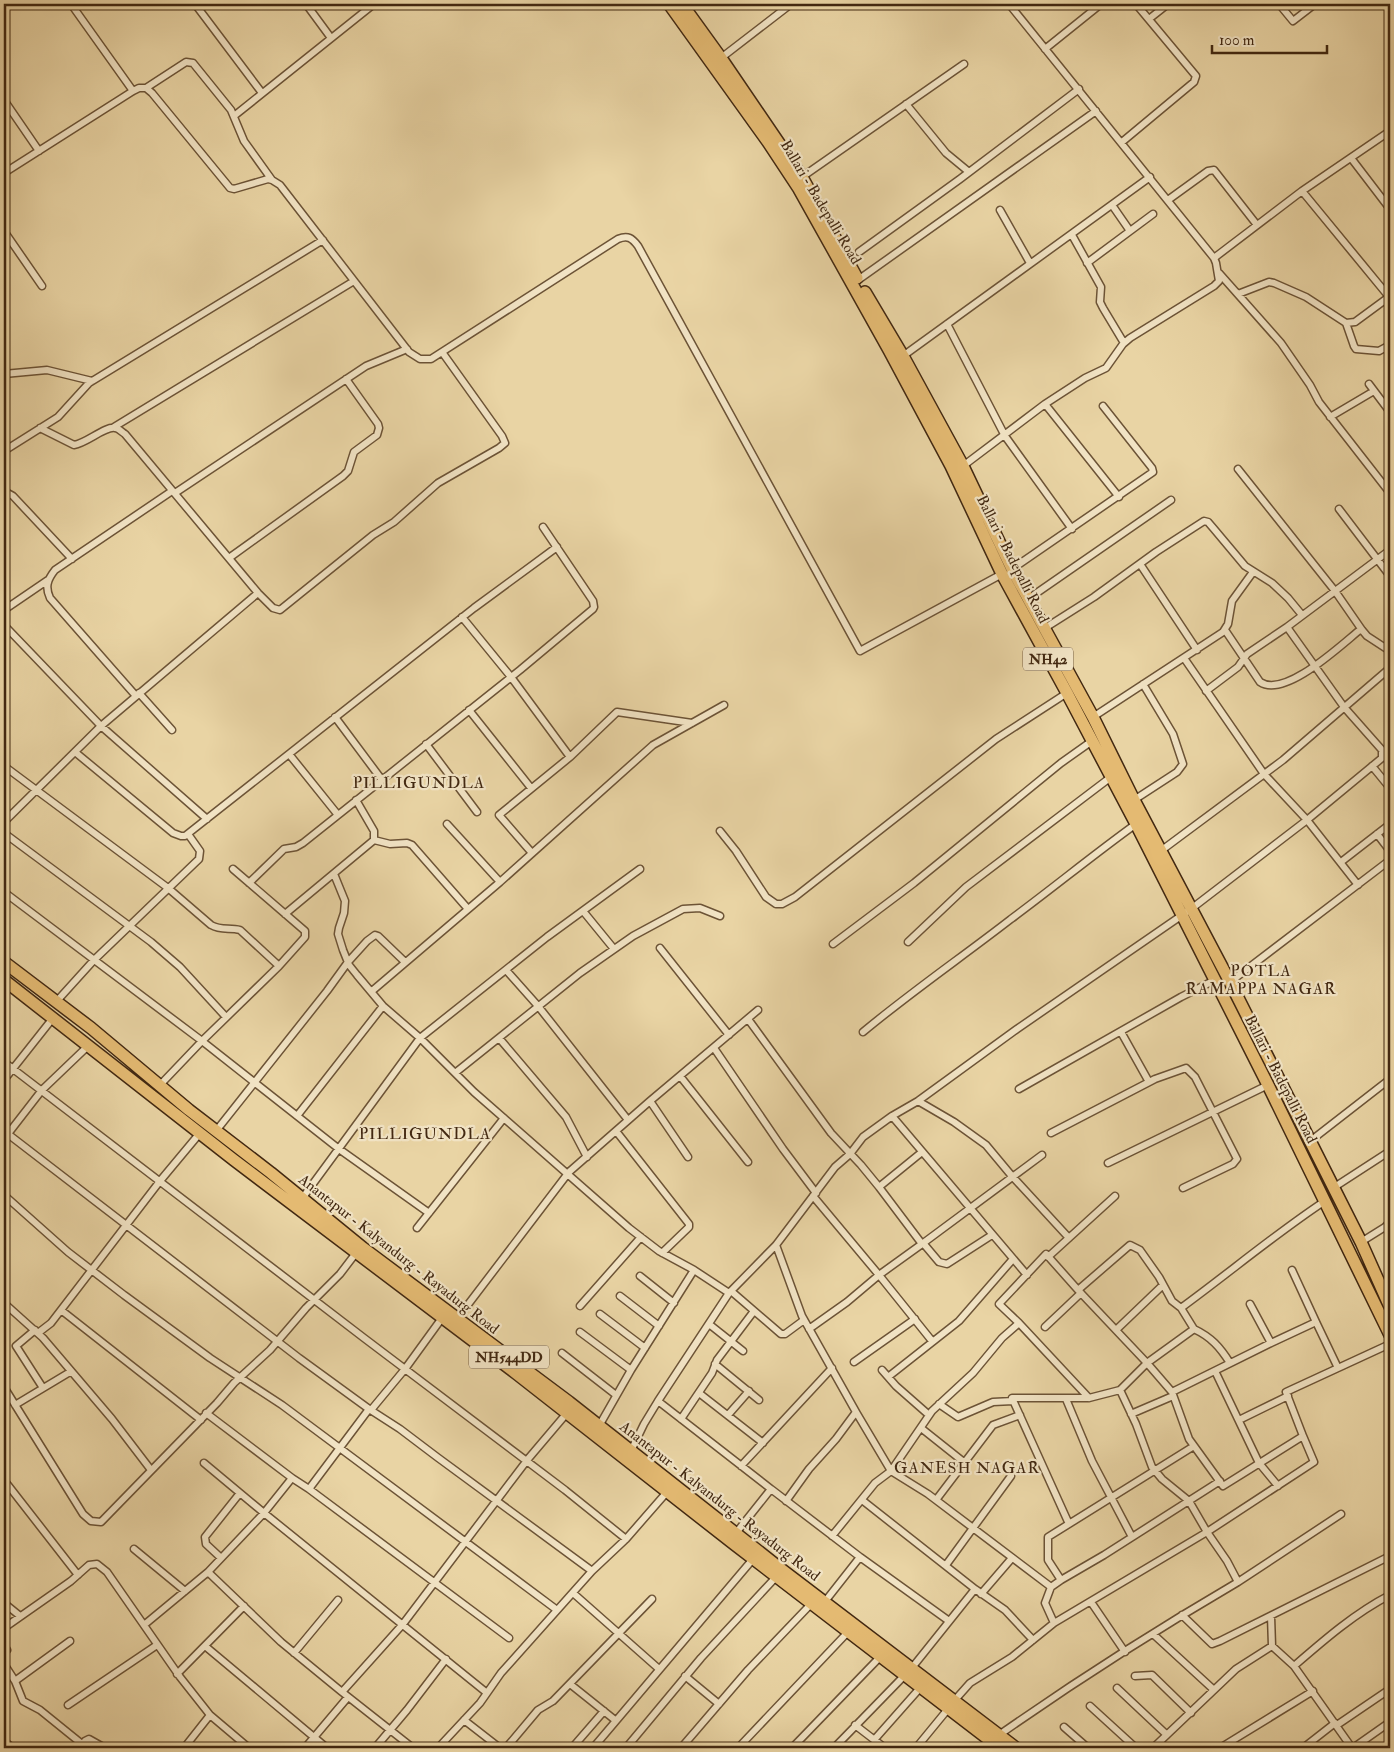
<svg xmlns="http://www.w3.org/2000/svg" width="1394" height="1752" font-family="'IM FELL Double Pica',serif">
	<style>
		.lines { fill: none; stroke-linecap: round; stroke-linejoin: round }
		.minor-casing { stroke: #6c5336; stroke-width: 9 }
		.trunk-casing { stroke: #422811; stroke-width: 14 }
		.minor { stroke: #f1e3c4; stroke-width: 6 }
		.trunk { stroke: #e4ba72; stroke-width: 11 }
		.labels { text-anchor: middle; stroke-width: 4.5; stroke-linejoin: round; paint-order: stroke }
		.shield { fill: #f1e3c4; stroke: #766047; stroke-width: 1 }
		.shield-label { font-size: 14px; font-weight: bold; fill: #422811 }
		.street-label { font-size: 15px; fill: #422811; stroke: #f1e3c4 }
		.neighbourhood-label { font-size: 16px; letter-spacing: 1px; fill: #422811; stroke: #f1e3c4 }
	</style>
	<rect width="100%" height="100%" fill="#e9d4a4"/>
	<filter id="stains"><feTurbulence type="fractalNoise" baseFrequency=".004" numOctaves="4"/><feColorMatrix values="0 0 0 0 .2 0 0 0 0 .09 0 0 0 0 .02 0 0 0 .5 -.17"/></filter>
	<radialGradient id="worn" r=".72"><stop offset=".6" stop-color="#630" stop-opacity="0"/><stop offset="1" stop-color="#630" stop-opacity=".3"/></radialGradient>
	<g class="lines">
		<g class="minor-casing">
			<path id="minor" d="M71 4 133 91
				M195 4 262 93
				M306 4 331 38
				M1279 4 1293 21 1315 4
				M1149 19 1168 4
				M1045 49 1101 4
				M721 58 791 4
				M146 88 186 62 193 63 231 110 244 141 272 180
				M4 100 39 151
				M906 104 946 153 969 172
				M234 116 374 4
				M1122 142 1194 82 1196 76 1136 4
				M1351 158 1390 209
				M4 173 133 91 139 88H146L152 93 230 188 234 189 268 179 272 180 280 185 409 352 420 359H431L618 239C628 235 632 238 638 246L860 651 1002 574
				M802 177 964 64
				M1302 191 1390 298
				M1168 200 1208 171 1214 170 1257 225
				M1112 205 1130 231
				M1000 210 1030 263
				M4 231 42 286
				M1072 235 1101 287 1100 302 1103 308 1124 343
				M859 252 960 179 1079 89
				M1214 258 1302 191 1390 131
				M1087 263 1153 214
				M1219 273 1281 343 1310 385 1319 402 1390 493
				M858 280 1096 111
				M1238 294 1269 282 1274 283 1306 297 1346 323 1355 322 1389 297
				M1346 323 1354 346 1356 349 1379 351 1390 345
				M947 324 1005 436 1072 529
				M903 356 1150 177
				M4 374 47 370 92 381
				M1369 384 1390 412
				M1045 404 1119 497
				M1330 417 1374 391
				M114 427 354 281
				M40 428 74 445C87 443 105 426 115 428 118 428 122 432 125 434L258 593 273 608 280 610 373 535 394 522 438 483 499 448 505 443 502 436 442 352
				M4 451 58 417 89 383 323 240
				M963 466 1045 404 1085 378 1106 368 1123 344 1130 338 1214 286 1219 281 1216 263 1214 258 1009 4
				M1238 469 1335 591 1362 630 1367 636 1390 651
				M4 491 13 496 72 559
				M175 493 366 366 407 349
				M1339 509 1390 576
				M229 558 343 476 348 471 354 452 377 435 379 428 378 424 346 379
				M1140 564 1197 650
				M1012 569 1153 472 1152 468 1103 406
				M1028 599 1171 500
				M4 610 48 580
				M462 617 511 677 570 757
				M4 625 101 726 207 819
				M1045 628 1094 597 1156 552 1204 521 1208 522 1214 529 1245 566 1272 583 1288 598 1302 615
				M1225 630 1260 682C1285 699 1342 644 1361 629
				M1184 658 1264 774 1307 820 1358 885
				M1206 691 1238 667 1247 654 1287 627 1390 550
				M139 693 172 730
				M136 696 50 598C45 587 47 580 55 570L172 491
				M469 710 531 788
				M335 717 382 780
				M1093 717 1223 632 1228 624 1232 601 1253 572
				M426 744 477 812
				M75 752 173 833 181 836H185L474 608 557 547
				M289 754 338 815
				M4 766 168 888 211 925C221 931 230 927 240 930L279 966
				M1372 766 1390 788
				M1134 800 1177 772 1183 764 1173 734 1143 684
				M4 822 101 726 258 593
				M447 824 500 882
				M720 831 736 851 766 897 776 904H782L795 897 996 739 1067 693
				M4 833 151 942 180 967 226 1017
				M1377 834 1390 851
				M374 840 390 844 407 843 412 845 468 909
				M1162 850 1283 760 1390 668
				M532 853 499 815 570 757 617 712 692 723
				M1341 862 1390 824
				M334 874 345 901 344 913 339 928 338 934 343 950 349 965 357 975 383 1006 420 1038 474 1092 629 1228 659 1251 694 1270
				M249 883 284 849 296 847 303 843 520 670 593 609 594 607 593 601 543 527
				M4 892 202 1041 339 1149 429 1213
				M583 911 614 949
				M285 914 374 840V831L356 800
				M908 942 966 887 1111 777
				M833 944 914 883 1061 763 1092 741
				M660 948 729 1035
				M506 970 538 1006 628 1120
				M1230 982 1390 860
				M372 991 500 882 653 745 724 705
				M56 1002 94 960 199 859 200 851 188 834
				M748 1019 831 1133 861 1165 879 1187 922 1152
				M863 1032C911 992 962 957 1011 919 1053 888 1093 855 1136 824
				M1121 1032 1149 1082
				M499 1038 566 1117 587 1157
				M714 1048 783 1149 816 1193
				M4 1062 364 1338 565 1490 626 1539
				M455 1073 580 973 633 936 683 909 700 908 720 916
				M680 1076 748 1162
				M4 1080 53 1018
				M160 1085 202 1041 279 966 305 937V931L233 869
				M1019 1089 1181 997 1215 980
				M650 1101 688 1157
				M918 1101 954 1122 986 1145 1011 1175 1069 1238
				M297 1116 383 1006
				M892 1116 1027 1275
				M4 1131 299 1358 369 1409
				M216 1131 327 991 348 962 367 941 375 935 378 936 405 962
				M616 1131 689 1224V1227L662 1253
				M1051 1133 1155 1079 1186 1068 1195 1077 1237 1159 1233 1164 1183 1188
				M4 1139 42 1090 88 1046
				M1309 1142 1390 1079
				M1108 1163 1268 1085
				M1333 1188 1390 1151
				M4 1195 68 1252 124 1295 210 1358 282 1405 557 1610
				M813 1196 879 1275 922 1244 879 1187
				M301 1200 420 1038 547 937 640 869
				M417 1228 504 1118
				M1361 1242 1385 1227 1390 1222
				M923 1243 939 1262 947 1264 992 1235
				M922 1244 1042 1155
				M776 1245 802 1316 856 1412
				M1048 1257 1115 1196
				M1292 1270 1316 1322
				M640 1276 674 1303
				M1382 1290 1390 1284
				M731 1291 781 1334H785L804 1320
				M620 1296 659 1326
				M4 1303 43 1338 112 1419 151 1470
				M1250 1304 1271 1343 1316 1322 1338 1368
				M580 1306 641 1237
				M1181 1308 1172 1301 1159 1277 1140 1250 1130 1245 1078 1290 1147 1363 1172 1392 1189 1439 1223 1486 1303 1436 1286 1392 1390 1344
				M61 1310 201 1420
				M600 1314 645 1348
				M457 1319 569 1172 650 1101 758 1010
				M1019 1323 999 1304 1046 1254 1078 1290
				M709 1324 743 1351
				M1045 1327 1081 1293
				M809 1329 847 1302 879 1275 932 1341
				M1194 1329C1211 1337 1220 1347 1230 1363
				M35 1330 16 1346 43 1388
				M1116 1330 1163 1285
				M580 1332 631 1370
				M38 1333 51 1323 160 1181 200 1133
				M562 1353 616 1395
				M854 1362 915 1319
				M715 1364 759 1400
				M882 1370 896 1386 929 1415
				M1215 1371 1259 1463 1278 1486
				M888 1377 959 1321 1013 1259
				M4 1387 83 1514 91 1521 101 1522 217 1403 234 1383 270 1350 306 1308 340 1274 356 1253
				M1172 1392 1271 1343
				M699 1393 763 1443
				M1066 1399 1092 1461 1132 1537
				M939 1404 958 1417 993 1402 1013 1401
				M15 1405 70 1372
				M371 1410 405 1369 442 1318
				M206 1413 292 1478
				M1131 1414 1173 1396
				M728 1415 749 1391
				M681 1419 712 1373 717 1360 754 1311
				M1239 1420 1288 1396
				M599 1426 631 1370 694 1270 729 1293
				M921 1428 965 1463
				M630 1453 644 1424 658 1401
				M204 1463 264 1513 487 1693
				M741 1466 832 1368
				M4 1480 78 1575
				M309 1489 509 1638
				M771 1489 658 1401 729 1293 776 1245 835 1167 850 1154 863 1137 892 1116 918 1101 1017 1029 1191 909 1307 820 1382 758V750L1344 707 1287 627
				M862 1500 975 1589
				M936 1500 993 1425 1020 1415
				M786 1501 809 1469 836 1439 856 1412 891 1471 928 1494 1051 1587
				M1069 1524 1012 1398H1089L1120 1390 1147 1363 1194 1329 1181 1308C1229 1273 1275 1234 1325 1201
				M736 1533 771 1489 860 1557 949 1621
				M832 1536 875 1483 891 1471 932 1411 973 1373 1002 1338 1019 1323 1089 1398
				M134 1549 185 1591
				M221 1558 206 1544 205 1537 240 1493
				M946 1565 1011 1476
				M208 1572 264 1513 292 1478 309 1489 369 1409 400 1429 437 1457 592 1571
				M1061 1580 1104 1555 1220 1481
				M1238 1582 1341 1514
				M573 1593 659 1669
				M981 1594 1012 1558
				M1091 1602 1125 1652
				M4 1603 20 1616
				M823 1604 860 1557
				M1182 1615 1212 1644 1220 1641 1390 1556
				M1271 1616 1272 1646
				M1054 1623 1207 1532 1314 1462 1303 1436
				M144 1625 208 1572 281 1642 342 1692
				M4 1628 71 1581 89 1565 97 1564 107 1572 180 1677 210 1715
				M1153 1634 1214 1690
				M4 1645 7 1650 4 1653
				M205 1646 327 1748
				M294 1653 338 1600
				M4 1664 15 1681 23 1701 40 1710 82 1744
				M911 1669 975 1589 1005 1610 1033 1640
				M177 1674 244 1606
				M685 1676 719 1704
				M1135 1676 1152 1675 1191 1713
				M15 1681 70 1641
				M570 1684 615 1720
				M1117 1688 1167 1735
				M954 1701 970 1683 1012 1657 1054 1623 1045 1603 1051 1587 1061 1580 1048 1560V1537L1194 1446
				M68 1705 157 1645
				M1090 1706 1136 1748
				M464 1720 500 1748
				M855 1725 885 1748
				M1337 1725 1390 1689
				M1064 1727 1088 1748
				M999 1735C1076 1681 1156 1630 1238 1582L1227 1561 1207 1532 1189 1501 1162 1479 1152 1467 1136 1424 1120 1390
				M874 1740 920 1688
				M4 1741 13 1748
				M80 1748 85 1741 89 1739 105 1748
				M184 1748 210 1715 249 1748
				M305 1748 348 1697
				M375 1748 407 1710 446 1659
				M413 1748 342 1692 403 1624 528 1459 567 1413
				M438 1748 480 1703 501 1673 592 1571 626 1539 667 1492
				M506 1748 538 1710 553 1701 652 1599
				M572 1748 604 1711
				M593 1748 753 1559
				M626 1748 701 1658 776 1577
				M681 1748 748 1670 811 1604
				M738 1748 848 1632
				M792 1748 880 1657
				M834 1748 904 1676
				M916 1748 948 1709
				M1153 1748 1236 1669 1272 1646 1294 1666
				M1220 1748 1313 1691
				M1303 1748 1335 1723
				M1352 1748 1294 1666C1324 1640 1355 1613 1390 1595
				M1353 1748 1390 1722"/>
		</g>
		<g class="trunk-casing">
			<path id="trunk" d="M669 4 768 142 799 189 889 350 951 466 1002 574 1067 693 1136 824 1268 1085 1390 1335
				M682 4 721 58 802 177 857 278
				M865 292 903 356 963 466 1012 569 1093 717 1134 800 1230 982 1361 1242 1390 1307
				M4 962 91 1028 189 1110 271 1173 363 1248 569 1402 781 1569 1016 1748
				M4 980 234 1160 517 1374 734 1544 1000 1748"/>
		</g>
		<use href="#minor" class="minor"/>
		<use href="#trunk" class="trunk"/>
	</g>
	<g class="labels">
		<g class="shield">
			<rect x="1023" y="647.5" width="50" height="23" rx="4"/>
			<rect x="469" y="1345.5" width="80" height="23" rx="4"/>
		</g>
		<g class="shield-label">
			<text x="1048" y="664">NH42</text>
			<text x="509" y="1362">NH544DD</text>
		</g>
		<g class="street-label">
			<text transform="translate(821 202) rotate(59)" y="5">Ballari - Badepalli Road</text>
			<text transform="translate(1013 559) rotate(63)" y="5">Ballari - Badepalli Road</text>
			<text transform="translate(1281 1079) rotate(63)" y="5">Ballari - Badepalli Road</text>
			<text transform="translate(399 1254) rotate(38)" y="5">Anantapur - Kalyandurg - Rayadurg Road</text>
			<text transform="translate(720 1501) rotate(38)" y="5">Anantapur - Kalyandurg - Rayadurg Road</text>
		</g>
		<g class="neighbourhood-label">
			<text x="419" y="788">PILLIGUNDLA</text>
			<text x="1261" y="976">POTLA<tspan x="1261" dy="18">RAMAPPA NAGAR</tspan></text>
			<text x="425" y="1139">PILLIGUNDLA</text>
			<text x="967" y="1473">GANESH NAGAR</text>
		</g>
	</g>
	<rect width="1394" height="1752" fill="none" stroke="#e9d4a4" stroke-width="20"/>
	<rect x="5" y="5" width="1384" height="1742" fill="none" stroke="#422811" stroke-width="2.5"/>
	<rect x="10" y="10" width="1374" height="1732" fill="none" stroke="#422811"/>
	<path d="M1212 45v8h115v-8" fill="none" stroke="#422811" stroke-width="2.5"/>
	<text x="1219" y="45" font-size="15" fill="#422811" stroke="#f1e3c4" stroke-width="4" paint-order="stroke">100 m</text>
	<rect width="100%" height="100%" filter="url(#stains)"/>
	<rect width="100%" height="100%" fill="url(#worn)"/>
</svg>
